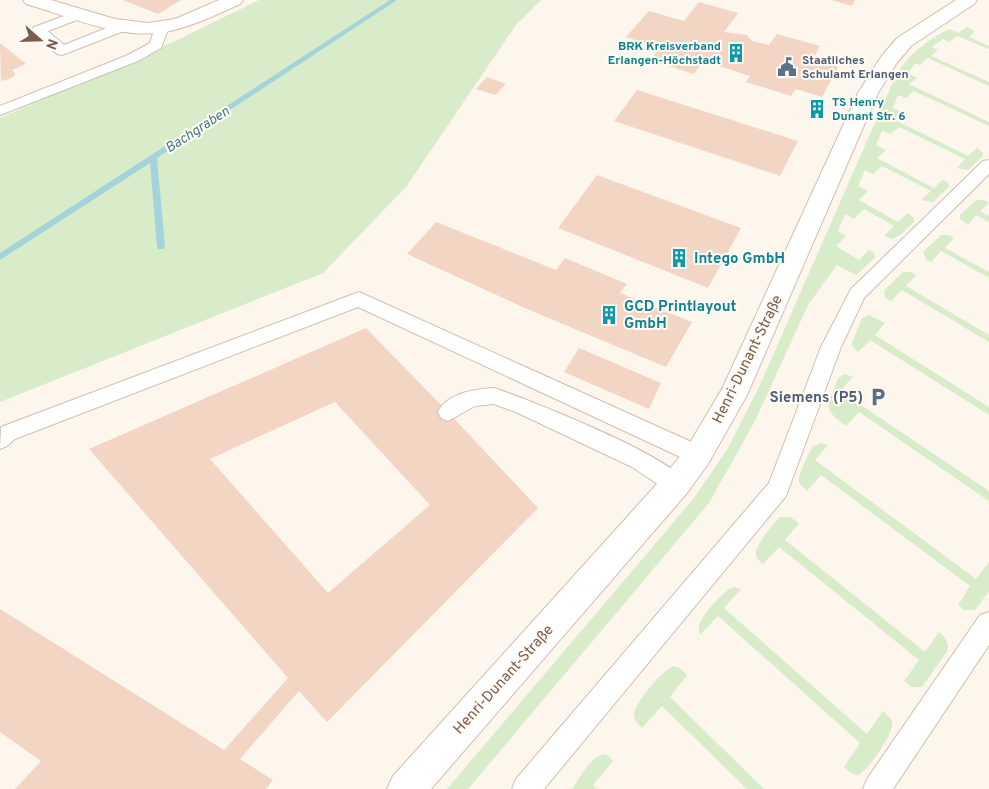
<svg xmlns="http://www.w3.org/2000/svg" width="989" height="789" font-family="Overpass,sans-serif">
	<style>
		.green { fill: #d8ecc9 }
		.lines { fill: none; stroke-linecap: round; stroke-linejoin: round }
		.stream { fill: #a5d3da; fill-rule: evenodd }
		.building { fill: #f3d5c3; fill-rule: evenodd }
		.lane-casing { stroke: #d1beb0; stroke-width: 2 }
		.street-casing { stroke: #d1beb0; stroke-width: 2 }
		.lane { fill: #fff; fill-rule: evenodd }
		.street { fill: #fff; fill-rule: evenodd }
		.labels { text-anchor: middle; stroke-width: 4; stroke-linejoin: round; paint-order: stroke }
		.far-culture-label { font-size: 12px; font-weight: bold; fill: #0d838f; stroke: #fffaf3; text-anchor: end }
		.far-service-label { font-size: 12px; font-weight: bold; fill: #4e5e75; stroke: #fffaf3; text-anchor: start }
		.far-water-label { font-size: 14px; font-style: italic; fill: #437c86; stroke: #fffaf3 }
		.culture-label { font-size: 15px; font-weight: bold; fill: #0d838f; stroke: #fffaf3; text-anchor: start }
		.street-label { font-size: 15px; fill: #7a5c4d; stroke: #fffaf3 }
		.service-label { font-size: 15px; font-weight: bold; fill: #4e5e75; stroke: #fffaf3; text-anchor: end }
	</style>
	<rect width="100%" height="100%" fill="#fdf6ec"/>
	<path class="green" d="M259 0H541L516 25 406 187 323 273 0 402V118L175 41Z
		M967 27 975 31 969 37 989 46V49L957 36 949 42 943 39 932 47 938 50 931 56 989 82V86L928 58 920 65 915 63 908 74 917 78 909 84 989 122V126L914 91 906 98 898 95 893 108 902 112 893 119 968 156 977 148 983 153V156L968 170 957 168 965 159 899 127 890 134 882 131 876 145 886 150 877 158 934 188 943 179 949 184V187L933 202 921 200 931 191 882 166 873 174 865 170 858 186 868 191 859 200 898 222 908 213 914 218V222L900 235 892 239 884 236 894 226 864 209 854 219 845 214 838 231 846 236 836 246 859 260 869 250 873 252 876 257 856 275 837 265 808 305 755 421 709 503 468 789H447L694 498 728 448 759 387 895 77C908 54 926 41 949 29L958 33Z
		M976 200H984L989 203 980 211 989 216V222L976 215 968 225 960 219V215Z
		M941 235H949L954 238 945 248 989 272V278L941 251 931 262 926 259 923 252Z
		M903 272H911L916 275 906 286 989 335V342L902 290 891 301 885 298 884 291Z
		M869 315 885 323 875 335 989 407V415L870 340 858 352 851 345 862 318Z
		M845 374 853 377 840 391 989 491V501L859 412 846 426C820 407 828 406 838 378Z
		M820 443 828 445 815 460 976 579 989 562V591L975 610H964L958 605 970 586 821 475 807 491C804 488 800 485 799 481 798 474 809 454 812 447Z
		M780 517H790L799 523 785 540 925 652 939 632C946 638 948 642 948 650L922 687H911L904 681 919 660 779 547 763 564C761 562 756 559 756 555 754 547 774 522 780 517Z
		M734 587 741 589 724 608 867 734 883 711C886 714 892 718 892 724 894 732 866 775 857 775 852 775 847 770 844 767L860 743 718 616 700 635C699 631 698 627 700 623 703 614 725 589 734 587Z
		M674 666 680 668 687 675 670 697 764 789H747L662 706 642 728C638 724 634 720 634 714 634 704 663 669 674 666Z
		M603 754 609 756 613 761 593 785 597 789H572C580 778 589 758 603 754Z"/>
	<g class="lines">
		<path class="stream" d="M390 0H397L157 158 165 247 164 249H158L157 247 150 163 0 260V253Z"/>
	</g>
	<path class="building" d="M123 0H181L158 14Z
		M831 0H855L852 6Z
		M699 2 738 13 724 32 747 35 752 41 769 45 777 34 820 46 813 59 838 67 822 97 796 89 791 96 746 82 750 76 703 61 694 74 650 60 660 48 626 37 649 11 684 21Z
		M0 43 26 64 12 70 15 73 14 76 9 79 1 81Z
		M487 77 506 84 495 95 476 89Z
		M637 90 798 141 780 176 614 121Z
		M814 104 824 107 820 115 809 112Z
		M597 175 741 228 708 288 558 228Z
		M436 222 556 270 565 258 627 284 620 293 692 322 666 367 527 309 407 254Z
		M366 328 448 412 538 508 327 722 299 691 240 759 273 780 266 789H15L41 761 0 732V609L224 750 288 678 89 449ZM335 402 430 505 328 593 210 459Z
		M579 348 661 383 649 409 564 372Z"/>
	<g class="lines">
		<g class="lane-casing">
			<path id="lane" d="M80 10 86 14 85 17 48 31 64 45 119 23 124 22 131 26 129 29 62 55 57 54 32 30 34 27Z
				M162 23 169 27 161 48 138 61 0 115V106L128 55 150 43 155 27Z
				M989 160V174L864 298 841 347 786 496 544 789H512L516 779 769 483 821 347 851 289 983 161Z
				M359 292 705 448 709 455 705 462 698 464 691 462 358 307 15 439 7 446 0 449 1 427Z
				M494 388C528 399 674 457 687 484L684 491 676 494 668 491 632 467 518 413 494 404 475 406 448 421 441 418 438 412C447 393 475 389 494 388Z
				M989 612V645L893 789H863L867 779 980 615Z"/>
		</g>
		<g class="street-casing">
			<path id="street" d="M23 0H51L115 19 148 23 175 19 219 0H243L240 4C216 15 191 27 165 32 119 40 69 16 26 4Z
				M956 0H977L974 4 911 46 896 64 878 93 747 395 708 464 687 493 431 789H387L393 776 665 475 688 446 722 389 858 93 881 57 897 38Z"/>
		</g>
		<use href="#lane" class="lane"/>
		<use href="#street" class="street"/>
	</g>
	<defs>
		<g id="building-bare" transform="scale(1.5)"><path d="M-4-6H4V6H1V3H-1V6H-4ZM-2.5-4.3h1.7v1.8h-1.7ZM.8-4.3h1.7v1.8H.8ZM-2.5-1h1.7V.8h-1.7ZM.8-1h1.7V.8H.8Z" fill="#0f9aa8" stroke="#fffaf3" stroke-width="2.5" paint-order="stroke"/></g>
		<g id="civic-bare" transform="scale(1.5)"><path d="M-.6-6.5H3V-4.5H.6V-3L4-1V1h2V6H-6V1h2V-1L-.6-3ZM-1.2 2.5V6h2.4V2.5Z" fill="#5c6f8a" stroke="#fffaf3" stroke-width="2.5" paint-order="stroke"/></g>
		<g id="parking-bare" transform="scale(1.5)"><path d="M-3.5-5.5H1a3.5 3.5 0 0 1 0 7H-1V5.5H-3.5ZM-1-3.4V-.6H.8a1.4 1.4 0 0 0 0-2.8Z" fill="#5c6f8a" stroke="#fffaf3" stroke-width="2.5" paint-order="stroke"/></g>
	</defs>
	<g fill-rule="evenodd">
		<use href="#building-bare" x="736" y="53"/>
		<use href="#civic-bare" x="787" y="67"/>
		<use href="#building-bare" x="817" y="109"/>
		<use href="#building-bare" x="679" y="258"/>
		<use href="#building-bare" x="609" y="315"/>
		<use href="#parking-bare" x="878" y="397"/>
	</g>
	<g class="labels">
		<g class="far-culture-label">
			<text x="721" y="50">BRK Kreisverband<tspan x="721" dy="14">Erlangen-Höchstadt</tspan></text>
			<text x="832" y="106" text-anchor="start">TS Henry<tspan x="832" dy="14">Dunant Str. 6</tspan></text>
		</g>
		<g class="far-service-label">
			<text x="802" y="64">Staatliches<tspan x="802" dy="14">Schulamt Erlangen</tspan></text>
		</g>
		<g class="far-water-label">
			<text transform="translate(197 129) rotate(-33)" y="5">Bachgraben</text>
		</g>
		<g class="culture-label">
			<text x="694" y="263">Intego GmbH</text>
			<text x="624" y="311">GCD Printlayout<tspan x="624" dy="17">GmbH</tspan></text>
		</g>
		<g class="street-label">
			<text transform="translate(747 359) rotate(-64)" y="5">Henri-Dunant-Straße</text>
			<text transform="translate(503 679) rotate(-48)" y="5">Henri-Dunant-Straße</text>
		</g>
		<g class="service-label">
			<text x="863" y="402">Siemens (P5)</text>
		</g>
	</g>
	<g transform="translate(40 40) rotate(110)" stroke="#fffaf3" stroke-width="4" paint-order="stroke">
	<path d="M0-4L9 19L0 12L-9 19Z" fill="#7a5c4d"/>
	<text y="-8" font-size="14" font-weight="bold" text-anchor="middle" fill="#7a5c4d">N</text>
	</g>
</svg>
